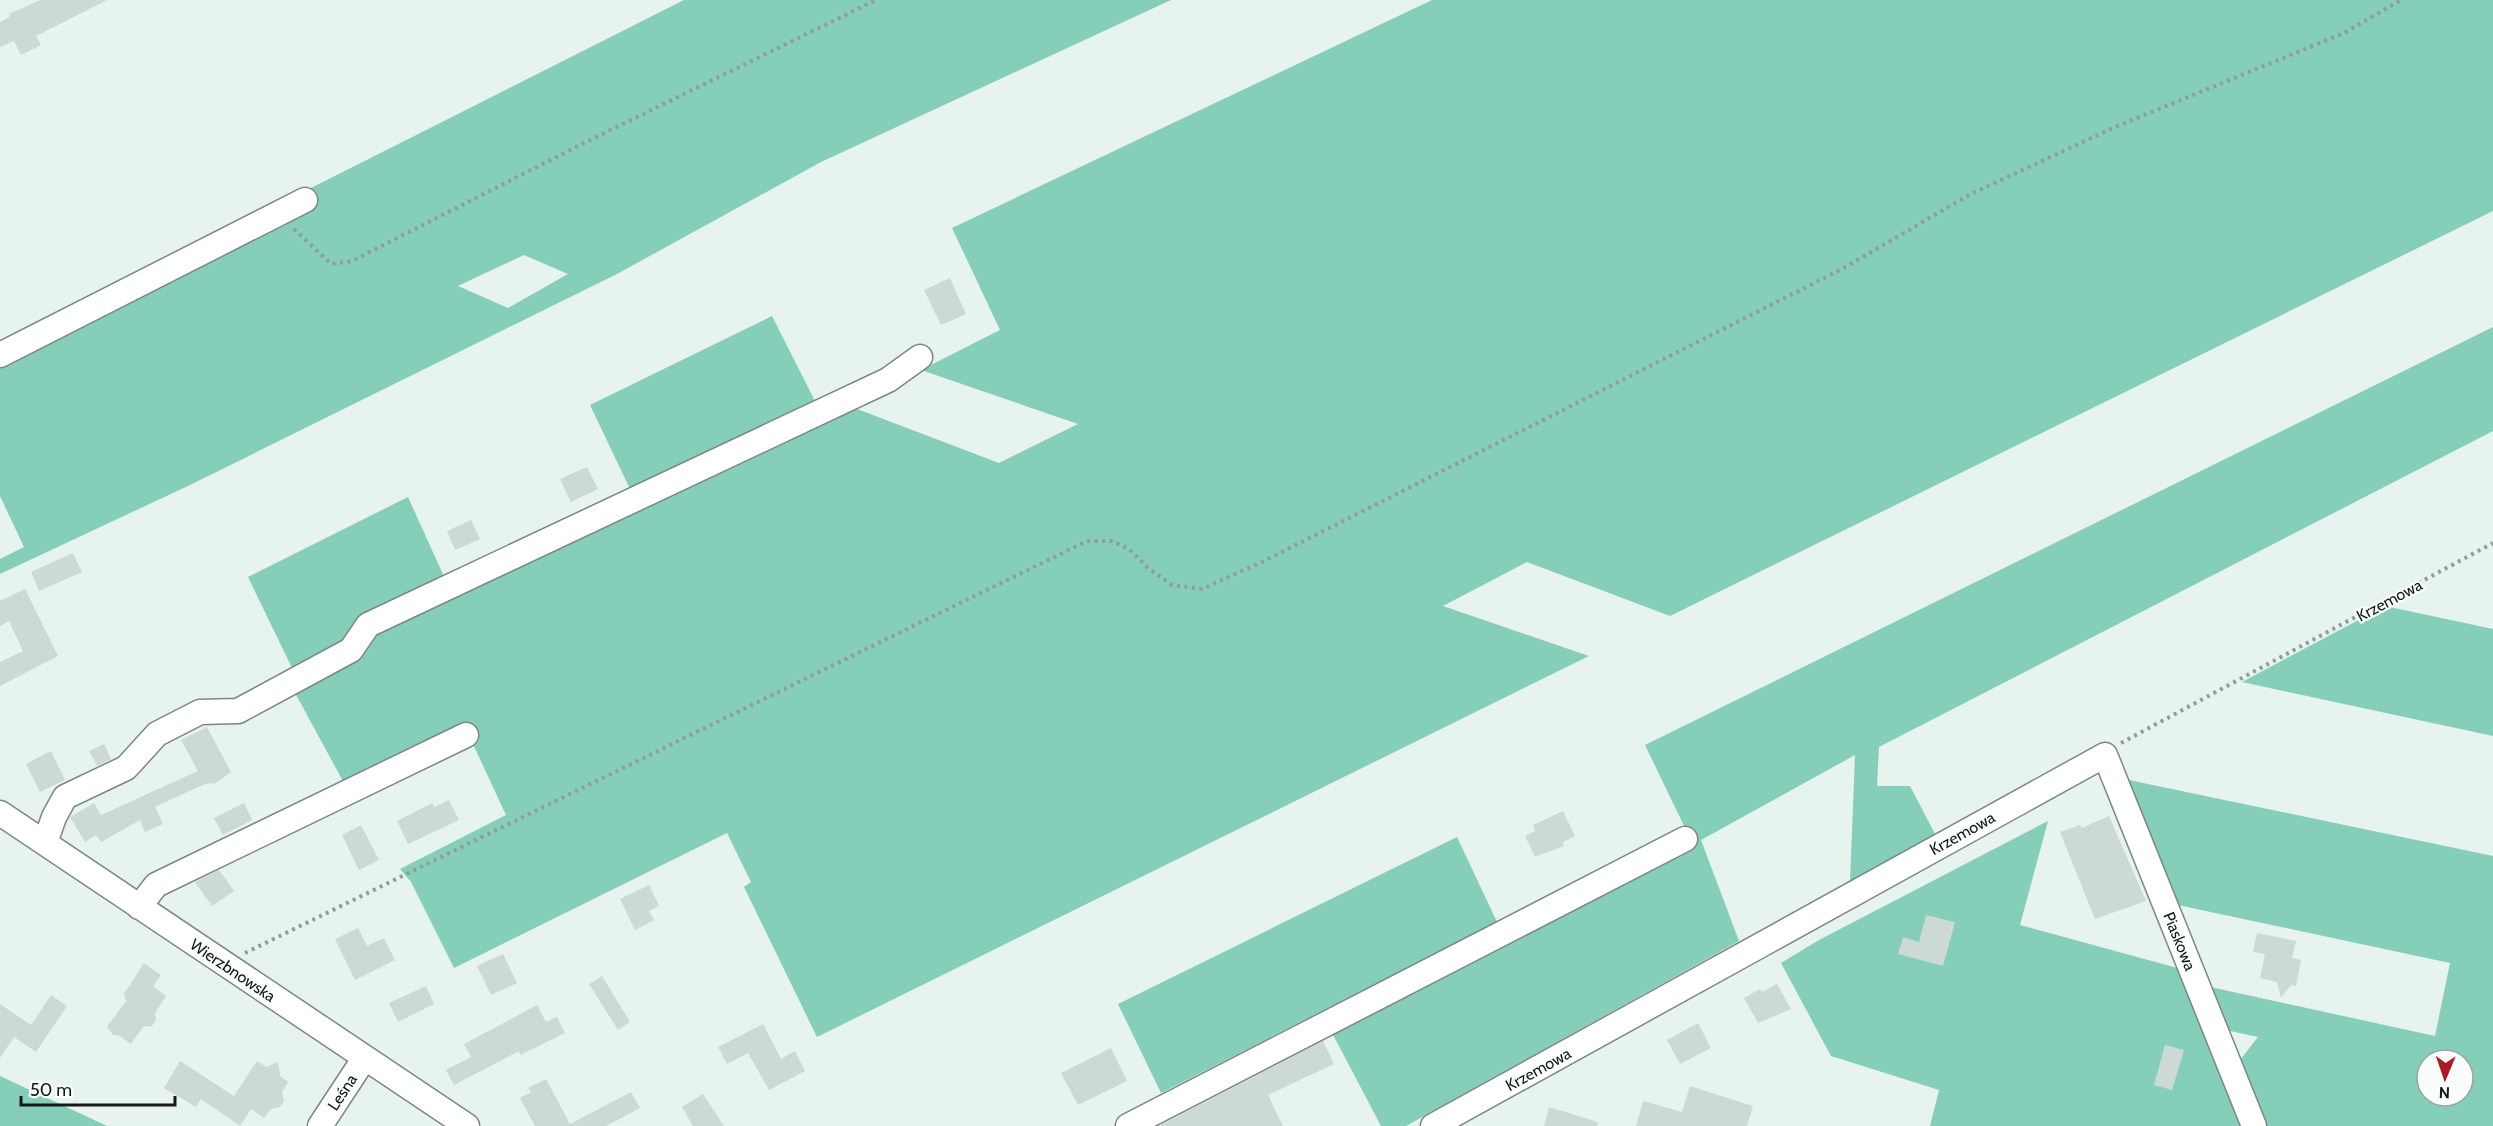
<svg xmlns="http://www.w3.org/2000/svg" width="2493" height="1126" font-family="Cabin,sans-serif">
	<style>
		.green { fill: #85ceba; fill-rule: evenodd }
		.building { fill: #ccd9d5 }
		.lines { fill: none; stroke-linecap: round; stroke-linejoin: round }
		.minor-casing { stroke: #7c8784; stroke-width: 27 }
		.path { stroke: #929c98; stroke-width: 4; stroke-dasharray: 3 4.5; stroke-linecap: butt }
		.minor { stroke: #fff; stroke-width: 24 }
		.labels { text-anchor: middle; stroke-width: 4.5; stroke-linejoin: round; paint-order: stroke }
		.street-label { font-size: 16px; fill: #151a18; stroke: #f9fefd }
	</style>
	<rect width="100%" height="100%" fill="#e6f3ef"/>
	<path class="green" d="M684 0H1171L821 162 617 274 190 485 0 574V559L24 547 0 496V363L305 191ZM524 255 568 274 508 308 458 286Z
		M1432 0H2493V211L1670 616 1527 562 1443 606 1589 656 817 1037 744 887 751 882 727 833 454 968 411 882 400 869 506 815 464 725 344 783 294 691 369 637 844 404 999 463 1078 424 921 370 1000 330 952 228Z
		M772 316 815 401 631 491 590 405Z
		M2493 327V431L1879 747 1877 786H1910L1936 836 1850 882 1855 755 1701 840 1739 941 1406 1126H1381L1330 1029 1687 832 1645 745Z
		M408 497 446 581 352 626 343 646 294 672 248 577Z
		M2385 606 2493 629V736L2242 682Z
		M2124 779 2493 856V1126H2266L2240 1060 2258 1037 2221 1029 2201 985 2435 1036 2450 963 2173 904ZM2427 1060H2463V1096H2427Z
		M2048 821 2020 925 2181 969 2245 1126H1930L1939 1090 1831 1056 1781 963 1819 940Z
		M1457 837 1497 922 1161 1093 1118 1004Z
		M0 1076 107 1126H0Z"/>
	<path class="building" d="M40 0H107L36 36 41 45 21 55 14 41 0 47V22L10 17 9 14Z
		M950 278 966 314 941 325 924 290Z
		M587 467 598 489 571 502 560 479Z
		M471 520 480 539 455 550 447 531Z
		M73 553 82 572 39 591 31 572Z
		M25 589 58 656 0 686V662L23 651 9 621 0 626V601Z
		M207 727 231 772 213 785 212 783 205 784 155 807 163 824 145 832 140 820 101 842 96 835 85 842 70 817 94 803 101 815 198 771 181 740Z
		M104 744 111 759 97 766 89 751Z
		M51 751 65 780 40 792 26 764Z
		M449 800 459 820 408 844 397 821 432 803 434 807Z
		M244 803 252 820 223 835 214 818Z
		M1563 811 1575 836 1563 842 1564 846 1535 857 1525 836 1535 831 1533 825Z
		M2109 816 2146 901 2095 919 2060 832 2080 825 2082 828Z
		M361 825 379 860 359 870 342 835Z
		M219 870 234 891 212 906 195 882Z
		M649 885 659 906 649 911 654 920 635 930 620 899Z
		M1926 915 1955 922 1943 966 1898 954 1903 937 1919 942Z
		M358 928 367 946 384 938 395 960 355 980 335 939Z
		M2257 933 2296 941 2292 958 2301 960 2296 986 2291 985 2281 998 2277 982 2260 978 2265 954 2253 952Z
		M503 954 517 983 491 995 477 966Z
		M144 963 161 975 153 986 166 996 155 1013 156 1020 152 1026 143 1027 131 1044 118 1035H113L107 1027 126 1001 124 994Z
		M602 976 630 1022 618 1030 589 984Z
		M1777 984 1791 1009 1758 1023 1744 998 1760 989 1762 992Z
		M426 986 434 1004 398 1022 389 1003Z
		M51 995 67 1006 36 1052 14 1037 0 1058V1004L31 1025Z
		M537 1005 546 1022 557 1017 565 1033 520 1055 519 1051 454 1085 446 1070 471 1057 464 1044Z
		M1698 1023 1711 1048 1680 1064 1667 1040Z
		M763 1024 781 1059 795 1051 805 1071 769 1090 748 1053 727 1064 718 1047Z
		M1323 1041 1334 1064 1268 1095 1283 1126H1159Z
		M2165 1045 2184 1050 2172 1090 2154 1085Z
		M1111 1048 1127 1081 1078 1105 1061 1073Z
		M180 1061 234 1096 257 1061 266 1067 278 1062 280 1076 288 1082 282 1092 284 1101 280 1107 271 1109 264 1118 251 1109 240 1126 201 1099 196 1107 164 1088Z
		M546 1079 570 1124 631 1092 640 1108 606 1126H535L520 1098 531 1092 528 1088Z
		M1690 1086 1753 1106 1747 1126H1636L1643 1101 1682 1112Z
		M703 1094 724 1126H693L682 1107Z
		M1549 1107 1598 1122 1597 1126H1544Z"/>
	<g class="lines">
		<g class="minor-casing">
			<path id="minor" d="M0 355 305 200
				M0 813 467 1126
				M45 843 54 817 65 797 126 768 157 734 200 712 238 711 351 650 368 625 888 380 920 357
				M139 907 156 885 466 735
				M320 1126 364 1059
				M1128 1126 1685 839
				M1433 1126 2105 755 2254 1126"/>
		</g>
		<path class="path" d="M294 229 331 264 352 261 586 142 876 0
			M2121 743 2493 543
			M245 953 1087 541H1112L1129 549 1148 568 1172 585 1202 589 1262 562 1842 269 1969 195 2115 127 2344 33 2401 0"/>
		<use href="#minor" class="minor"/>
	</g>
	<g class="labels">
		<g class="street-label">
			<text transform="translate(2389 600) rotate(-28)" y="6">Krzemowa</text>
			<text transform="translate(1962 833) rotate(-29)" y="6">Krzemowa</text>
			<text transform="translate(2180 941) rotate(68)" y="6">Piaskowa</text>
			<text transform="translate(233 970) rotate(34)" y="6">Wierzbnowska</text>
			<text transform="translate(1538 1069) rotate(-29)" y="6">Krzemowa</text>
			<text transform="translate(342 1092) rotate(-57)" y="6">Leśna</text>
		</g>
	</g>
	<g transform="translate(2445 1078) rotate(182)"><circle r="28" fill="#f9fefd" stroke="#9ea3a1" stroke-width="1.5"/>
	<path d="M0-4.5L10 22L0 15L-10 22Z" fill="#ac1921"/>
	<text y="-9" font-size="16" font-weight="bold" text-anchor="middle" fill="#151a18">N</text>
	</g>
	<path d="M21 1096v9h154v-9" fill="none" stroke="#151a18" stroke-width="3"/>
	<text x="30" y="1096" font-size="18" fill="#151a18" stroke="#f9fefd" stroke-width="4.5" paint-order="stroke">50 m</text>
</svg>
